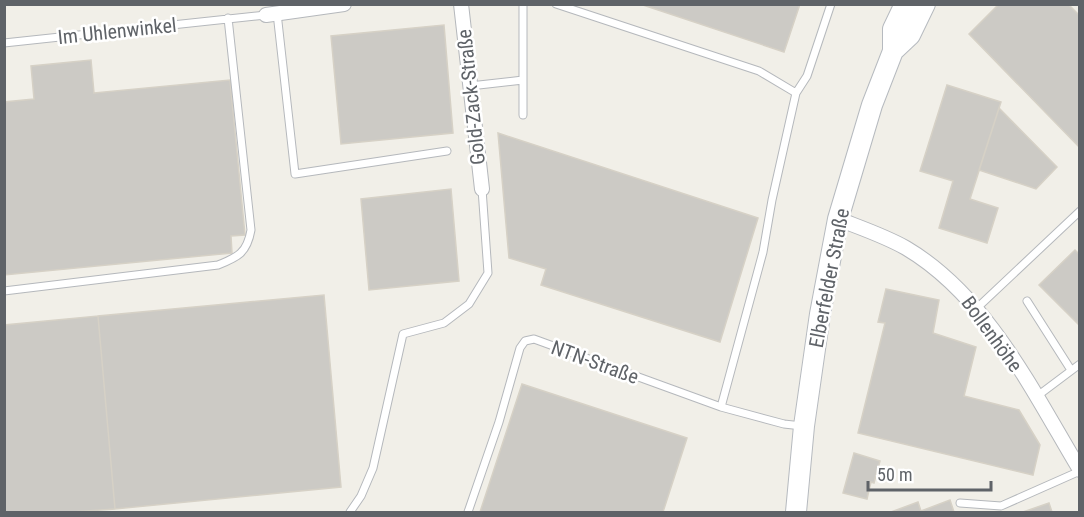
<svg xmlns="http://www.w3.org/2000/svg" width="1084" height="517" font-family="'Roboto Condensed',sans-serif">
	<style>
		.building { fill: #cccac5; stroke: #d6d1c6; stroke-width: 1.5 }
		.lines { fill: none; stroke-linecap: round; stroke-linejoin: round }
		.lane-casing { stroke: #b5b8bc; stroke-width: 9 }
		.street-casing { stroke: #b5b8bc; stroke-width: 16 }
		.secondary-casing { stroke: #b6babf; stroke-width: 22 }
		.lane { stroke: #fff; stroke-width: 7 }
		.street { stroke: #fff; stroke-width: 14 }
		.secondary { stroke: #fff; stroke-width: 20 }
		.labels { text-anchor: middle; stroke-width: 5; stroke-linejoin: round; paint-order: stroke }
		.street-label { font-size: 20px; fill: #5f6368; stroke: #fff }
	</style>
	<rect width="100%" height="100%" fill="#f1efe8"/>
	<path class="building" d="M640 4H800L784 52Z
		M999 4H1068L1080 16V148L969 34Z
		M444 25 453 133 341 144 331 36Z
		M91 60 94 93 230 80 245 235 231 236 232 253 4 275V102L34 99 31 66Z
		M947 85 1001 102 970 199 998 208 987 243 939 228 953 181 920 171Z
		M999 108 1057 167 1036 189 979 170Z
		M498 133 758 218 720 342 541 285 546 269 509 258Z
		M451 189 459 281 369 290 361 199Z
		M1075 250 1080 255V326L1039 285Z
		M886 289 939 300 933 333 976 347 964 396 1019 410 1040 445 1033 475 858 433 885 323 878 322Z
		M324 295 341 487 115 509 98 316Z
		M98 316 115 509 72 512H4V325Z
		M522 384 687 438 663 512H480Z
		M854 453 880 461 874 483 871 482 867 499 843 493Z
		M950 500 954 512H891L918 502 921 511Z
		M1049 503 1052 512H1023Z"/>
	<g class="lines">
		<g class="lane-casing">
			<path id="lane" d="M523 4V115
				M556 4 759 71 796 93
				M277 13 295 174 447 151
				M4 43 266 15
				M470 86 523 80
				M4 291 218 265C238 257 247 253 251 230L228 18
				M1027 301 1071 370
				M977 308 1080 211
				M1036 397 1080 364
				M721 407 763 252 772 200 796 93 807 76 831 4
				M960 503 1001 506 1080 471
				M350 512 361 496 373 468 403 334 444 323 469 304 488 273 482 189
				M468 512 499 422 520 348 525 341 534 339 721 407 784 424 802 426"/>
		</g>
		<g class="street-casing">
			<path id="street" d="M461 4 482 189
				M266 15 344 4
				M838 219C861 228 885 236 906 248 987 296 1032 390 1080 470"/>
		</g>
		<g class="secondary-casing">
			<path id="secondary" d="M893 51 910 35 925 4
				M796 512 804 426 820 314 838 219 872 105 893 51V29L905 4"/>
		</g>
		<use href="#lane" class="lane"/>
		<use href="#street" class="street"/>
		<use href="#secondary" class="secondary"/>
	</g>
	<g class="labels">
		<g class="street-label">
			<text transform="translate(117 31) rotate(-6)" y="7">Im Uhlenwinkel</text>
			<text transform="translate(471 97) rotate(-96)" y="7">Gold-Zack-Straße</text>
			<text transform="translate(829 278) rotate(-79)" y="7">Elberfelder Straße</text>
			<text transform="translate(992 334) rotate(54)" y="7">Bollenhöhe</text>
			<text transform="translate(595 362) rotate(20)" y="7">NTN-Straße</text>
		</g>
	</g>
	<rect width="1084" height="517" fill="none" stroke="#5f6368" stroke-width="12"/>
	<path d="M868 481v9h123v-9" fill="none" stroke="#5f6368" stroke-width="3"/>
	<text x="877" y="481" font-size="18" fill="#5f6368" stroke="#ffffff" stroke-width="4.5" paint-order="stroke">50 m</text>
</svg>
